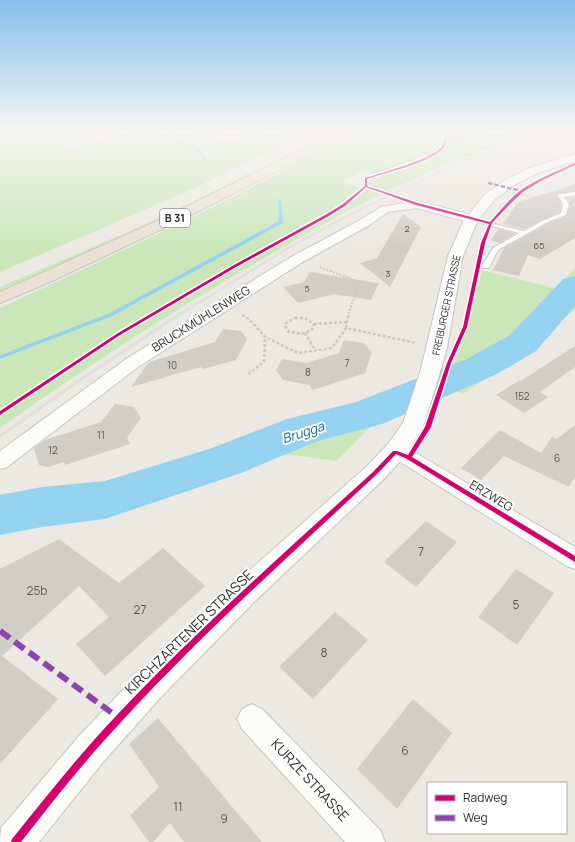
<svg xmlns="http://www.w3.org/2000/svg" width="575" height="842" font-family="Manrope,sans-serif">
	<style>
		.green { fill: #cbe7ba; fill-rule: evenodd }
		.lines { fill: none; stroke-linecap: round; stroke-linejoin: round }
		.stream { fill: #94d2ef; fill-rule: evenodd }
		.river { fill: #94d2ef; fill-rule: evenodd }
		.building { fill: #d0cec9 }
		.lane-casing { stroke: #c5c4c3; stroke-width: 2 }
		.street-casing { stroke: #c5c4c3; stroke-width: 2 }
		.secondary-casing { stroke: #c5c4c3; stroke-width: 2 }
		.highway-casing { stroke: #c6c5c3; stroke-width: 2 }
		.path-far1 { stroke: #c8c8c8; stroke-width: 2; stroke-dasharray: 2 1.5; stroke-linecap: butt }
		.path { stroke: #c8c8c8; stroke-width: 2.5; stroke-dasharray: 3 2; stroke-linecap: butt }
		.lane { fill: #fcfcfb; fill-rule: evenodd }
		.street { fill: #fcfcfb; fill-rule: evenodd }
		.secondary { fill: #fcfcfb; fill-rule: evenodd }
		.highway { fill: #eae0d4; fill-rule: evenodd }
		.rail-far2 { stroke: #dedfe0; stroke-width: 1.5 }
		.rail-far1 { stroke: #dedfe0; stroke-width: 2 }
		.rail { stroke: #dedfe0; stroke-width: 3 }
		.quiet-far1 { stroke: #8e44ad; stroke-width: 2; stroke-dasharray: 4.5 2; stroke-linecap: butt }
		.quiet { stroke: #8e44ad; stroke-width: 6; stroke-dasharray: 12 6; stroke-linecap: butt }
		.cycleway-casing { stroke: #fff; stroke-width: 3 }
		.cycleway { fill: #d6006c; fill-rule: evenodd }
		.labels { text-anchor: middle; stroke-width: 4; stroke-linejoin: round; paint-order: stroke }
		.far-number-label { font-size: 9px; fill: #585756 }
		.far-street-label { font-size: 10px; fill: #2d2d2d; stroke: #fff }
		.number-label { font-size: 10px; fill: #585756 }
		.shield { fill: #fff; stroke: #6c6c6c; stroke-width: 1 }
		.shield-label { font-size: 11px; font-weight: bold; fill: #2d2d2d }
		.street-label { font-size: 12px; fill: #2d2d2d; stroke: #fff }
		.near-number-label { font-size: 12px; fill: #585756 }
		.water-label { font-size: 13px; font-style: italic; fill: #0866a5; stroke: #fff }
		.near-street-label { font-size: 14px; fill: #2d2d2d; stroke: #fff }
	</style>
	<rect width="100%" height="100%" fill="#ece8e2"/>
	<path class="green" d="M0 131H310L186 192 0 272Z
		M332 131H337L228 188 0 292V287C112 239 225 191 332 131Z
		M359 131H536C491 147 447 163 404 183 342 212 283 247 225 281 148 327 73 376 0 428V308C121 252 242 195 359 131ZM362 171 376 175 366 179V186L363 189 342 182Z
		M575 267V309L524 352 463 394 447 387 453 364 468 329 482 270 558 289Z
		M393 390 382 416 336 461 277 453 157 499 0 526V494L153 482 266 435 381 397Z"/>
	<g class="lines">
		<path class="stream" d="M166 135 196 146 207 159 204 160 194 148 166 137Z
			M278 199 281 200 283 223 112 316 0 359V355L108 314 279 221Z"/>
		<path class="river" d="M575 276V306L536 351 495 375 382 424 315 442 241 473 105 519 42 527 0 535V495L42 487 105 481 209 449 287 419 356 402 467 359 510 335 563 279Z"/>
	</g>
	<path class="building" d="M575 184V191L556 194 561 204 560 212 524 229 503 224 518 202Z
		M567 198H575V238L540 259 528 255 519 276 493 270 504 248 547 224 567 216 570 204Z
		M403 214 421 227 390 287 360 263 377 258Z
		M499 229 515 234 499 243 491 240Z
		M310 272 376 283H379L371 300 334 294 298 303 283 287 304 282Z
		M223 329 241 331 247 339 236 360 203 369 201 367 183 372 131 387 149 362 215 342Z
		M344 340 363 343 372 352 365 373 313 390 309 385 283 380 276 370 282 359 307 363 339 353Z
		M575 346V367L540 392 548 397 524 413 496 395 520 380 521 381Z
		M115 404 134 407 141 418 127 438 130 444 65 465 64 462 48 467 39 465 34 448 45 440 101 422Z
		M575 425V477L569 487 504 456 481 480 461 468 500 430 541 453 552 437 557 439Z
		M426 521 457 542 416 587 384 562Z
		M59 539 119 583 163 548 205 586 105 676 76 644 109 617 79 586 2 656 58 699 0 764V569Z
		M516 569 554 593 517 645 478 617Z
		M335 612 368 640 313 699 279 667Z
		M413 699 452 733 397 809 357 769Z
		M158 718 224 797 262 842H184L170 823 153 842H149L130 816 159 787 129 744Z"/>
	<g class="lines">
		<g class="lane-casing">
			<path id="lane" d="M118 131H127L67 148 64 146Z
				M166 131C187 131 207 136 228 136 247 137 265 131 284 131L229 139Z
				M437 131H442L448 137 444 148 436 155 369 180V185L419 203V205H415L364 187V178L432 153C438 149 442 145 443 137Z
				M575 192V196L564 197 569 204 566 215 546 223 498 250 489 268H483L482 266 493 248 519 233 469 220V218L524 231 542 221 561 213 563 204 557 195 558 194Z"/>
		</g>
		<g class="street-casing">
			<path id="street" d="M417 201 475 216 477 219 475 222 471 223 417 208 388 212 368 226 301 263 138 367 7 467 0 469V451L126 359 291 257 360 220 381 207Z
				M395 445 416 453 575 547V569L567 566 402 463 388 457 385 452 388 447Z
				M252 704 262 709 380 830 385 842H345L242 729 237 719 242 709Z"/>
		</g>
		<g class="secondary-casing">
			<path id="secondary" d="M575 154V161L540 172 516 184 494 200 477 222 463 256 447 348 439 376 423 427 405 456 384 479 254 602 160 698 104 761 39 842H0L1 828 79 736 137 675 234 584 366 467 388 444 403 423 421 369 448 256 463 222 485 194 507 179 532 167Z"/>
		</g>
		<g class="highway-casing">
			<path id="highway" d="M337 131H351L308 156 179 221 50 282 0 303V292L170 215Z"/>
		</g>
		<path class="path-far1" d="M320 267 359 282 349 313"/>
		<path class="path" d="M242 315 249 319 265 337 298 353 332 348 346 328 416 343
			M295 318H305L314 324 312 330 301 334 288 331 285 326 286 323Z
			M314 324 347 322
			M346 328 349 312
			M305 333 315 350
			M248 374 264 362 265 337"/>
		<use href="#lane" class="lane"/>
		<use href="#street" class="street"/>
		<use href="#secondary" class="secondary"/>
		<use href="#highway" class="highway"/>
		<path class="rail-far2" d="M357 211 458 163 543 131"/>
		<path class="rail-far1" d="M182 313 295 244 359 210"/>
		<path class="rail" d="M0 436 80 380 183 312"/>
		<path class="quiet-far1" d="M446 137H468L503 131
			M488 183 522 191"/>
		<path class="quiet" d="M0 631 119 718"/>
		<g class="cycleway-casing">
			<path id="cycleway" d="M438 131H441L447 137C446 141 446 145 443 149 429 163 387 172 367 179V186L418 203 490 222C500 211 509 199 521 190 537 179 556 172 574 163H575V165L541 181 523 192 510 204 492 223 485 243 467 327 451 363 431 427 412 457 575 556V562L407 459 396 454 377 474C290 555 202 634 122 721 86 759 53 801 21 842H11L12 839C46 797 79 755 116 716 197 630 286 551 373 472L393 451H397L408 455 425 427 447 363 463 327 481 243 489 224 416 205 366 187 345 206 327 217 236 267 120 335 0 415V411L118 333 234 265 325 215 343 204 365 186V178C382 173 433 159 442 146 444 144 444 140 445 137Z"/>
		</g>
		<use href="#cycleway" class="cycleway"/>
	</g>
	<linearGradient id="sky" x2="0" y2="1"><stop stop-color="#86c0eb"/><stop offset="0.53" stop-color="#f6f5f2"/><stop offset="1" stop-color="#f6f5f2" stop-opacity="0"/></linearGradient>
	<rect width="575" height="249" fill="url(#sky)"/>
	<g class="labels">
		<g class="far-number-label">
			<text x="407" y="232">2</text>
			<text x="539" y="249">65</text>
			<text x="388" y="277">3</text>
			<text x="307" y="292">5</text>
		</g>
		<g class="far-street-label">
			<text transform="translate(446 305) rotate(-78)" y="4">FREIBURGER STRASSE</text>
		</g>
		<g class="number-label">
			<text x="347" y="367">7</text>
			<text x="172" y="369">10</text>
			<text x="308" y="376">8</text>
			<text x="522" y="400">152</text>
			<text x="101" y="439">11</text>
			<text x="53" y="454">12</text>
			<text x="557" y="462">6</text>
		</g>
		<rect class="shield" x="160" y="209" width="30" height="18" rx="3"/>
		<g class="shield-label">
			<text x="175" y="222">B 31</text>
		</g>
		<g class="street-label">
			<text transform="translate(201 319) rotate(-32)" y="4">BRUCKMÜHLENWEG</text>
			<text transform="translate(491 496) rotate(31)" y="4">ERZWEG</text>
		</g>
		<g class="near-number-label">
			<text x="421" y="556">7</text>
			<text x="37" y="595">25b</text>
			<text x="516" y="609">5</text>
			<text x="140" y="614">27</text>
			<text x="324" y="657">8</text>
			<text x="405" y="755">6</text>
			<text x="178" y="811">11</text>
			<text x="224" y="823">9</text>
		</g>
		<g class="water-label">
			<text transform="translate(303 432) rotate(-18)" y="5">Brugga</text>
		</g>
		<g class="near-street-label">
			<text transform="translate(189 632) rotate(-44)" y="5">KIRCHZARTENER STRASSE</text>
			<text transform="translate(310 780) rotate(47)" y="5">KURZE STRASSE</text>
		</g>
	</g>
	<rect x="427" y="782" width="140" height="52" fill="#ffffff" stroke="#ababab"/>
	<rect x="435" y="795" width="20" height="6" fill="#d6006c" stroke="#ababab"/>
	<text x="463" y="802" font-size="12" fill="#2d2d2d">Radweg</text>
	<rect x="435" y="815" width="20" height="6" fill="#8e44ad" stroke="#ababab"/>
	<text x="463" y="822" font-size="12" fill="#2d2d2d">Weg</text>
</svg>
